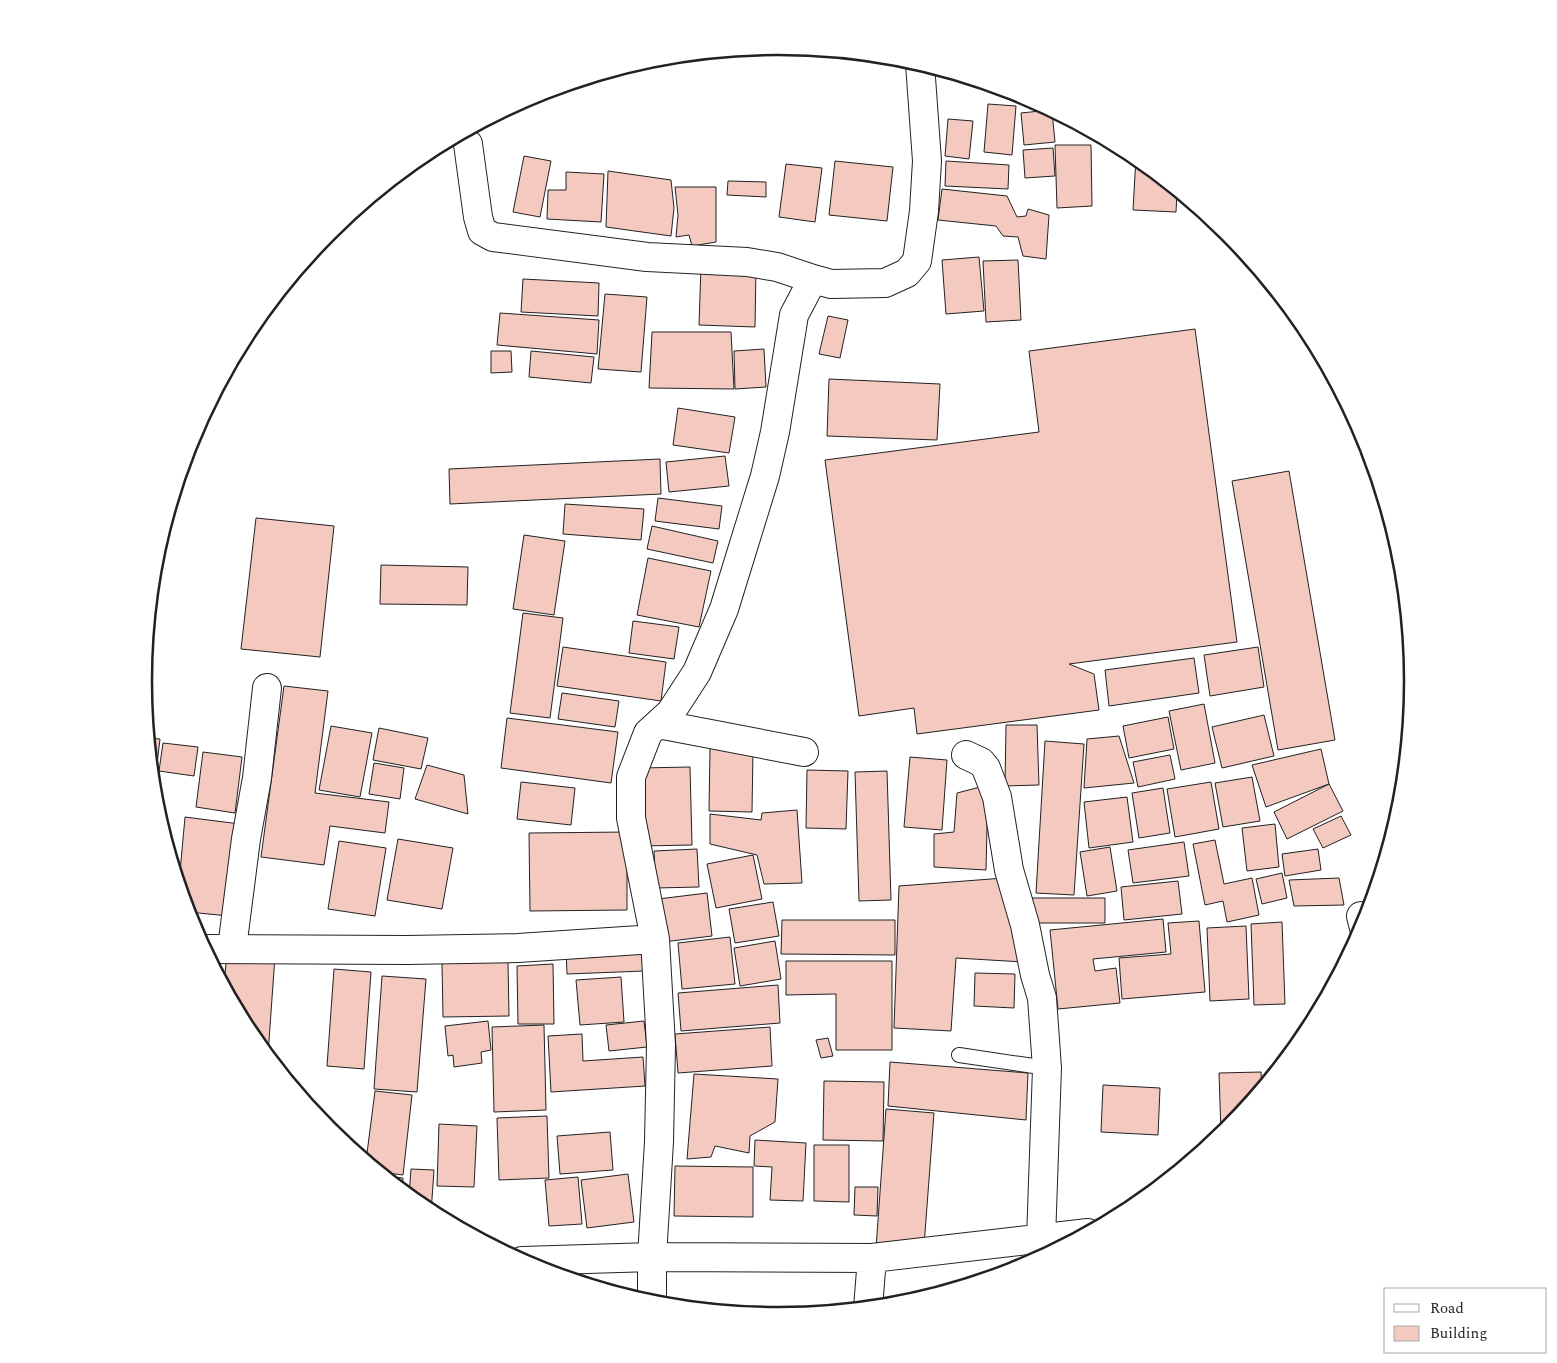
<svg xmlns="http://www.w3.org/2000/svg" width="1557" height="1363" font-family="Spectral,serif">
	<style>
		.building { fill: #f3c9c0; stroke: #222 }
		.lines { fill: none; stroke-linecap: round; stroke-linejoin: round }
		.lane-casing { stroke: #222; stroke-width: 16 }
		.street-casing { stroke: #222; stroke-width: 30 }
		.lane { stroke: #fff; stroke-width: 14 }
		.street { stroke: #fff; stroke-width: 28 }
		.rim { fill: none; stroke: #222; stroke-width: 2.5 }
	</style>
	<rect width="100%" height="100%" fill="#fff"/>
	<path class="building" d="M988 104 1016 106 1012 155 984 152Z
		M1050 110 1052 111 1055 142 1024 145 1021 113Z
		M948 119 973 121 969 159 945 156Z
		M1055 145H1091L1092 206 1057 208Z
		M1053 148 1055 176 1025 178 1023 150Z
		M524 156 551 161 540 217 513 212Z
		M1136 157 1177 191 1176 212 1133 210Z
		M835 161 893 167 887 221 829 215Z
		M946 161 1009 165 1008 189 945 186Z
		M786 164 822 168 815 222 779 217Z
		M608 171 671 180 674 208 671 236 606 227Z
		M566 172 604 174 601 222 547 219 548 190H566Z
		M728 181 766 182V197L727 195Z
		M675 187H716V242L692 246 689 235 676 237 678 215Z
		M942 189 1007 196 1017 217 1026 216 1028 209 1049 215 1046 259 1023 256 1018 237 1003 236 996 226 938 220Z
		M979 257 984 311 946 314 942 260Z
		M1018 260 1021 320 986 322 983 261Z
		M701 265 756 267 755 327 699 325Z
		M523 279 599 283 598 316 521 312Z
		M605 294 647 297 641 372 598 369Z
		M500 313 599 320 597 354 497 345Z
		M828 316 848 320 840 358 819 354Z
		M1195 329 1237 642 1069 664 1094 674 1099 710 917 734 914 708 859 716 825 460 1039 432 1029 351Z
		M652 332H731L734 389 649 388Z
		M764 349 766 387 735 389 734 351Z
		M491 351H511L512 372 491 373Z
		M531 351 594 357 591 383 529 377Z
		M829 379 940 384 937 440 827 436Z
		M678 408 735 417 729 453 673 445Z
		M725 456 729 486 669 492 666 462Z
		M660 459 661 494 450 504 449 469Z
		M1289 471 1335 740 1278 750 1232 481Z
		M658 498 722 506 719 529 655 521Z
		M565 504 644 509 641 540 563 534Z
		M256 518 334 526 320 657 241 649Z
		M652 526 718 541 713 563 647 549Z
		M524 535 565 541 554 615 513 609Z
		M648 558 711 571 699 627 637 615Z
		M381 565 468 567 467 605 380 604Z
		M523 613 563 618 550 718 510 713Z
		M633 621 679 627 674 659 629 653Z
		M563 647 666 662 661 701 557 686Z
		M1258 647 1264 687 1210 696 1204 655Z
		M1194 658 1199 693 1109 706 1105 670Z
		M284 686 328 691 315 793 389 802 385 833 330 826 324 865 261 857Z
		M562 693 619 701 615 727 558 719Z
		M1204 704 1215 763 1181 770 1169 711Z
		M1264 715 1274 756 1222 768 1212 727Z
		M1168 717 1174 749 1129 758 1123 726Z
		M507 718 618 732 611 783 501 768Z
		M1006 725H1037L1039 785 1005 786Z
		M331 726 372 733 360 797 319 790Z
		M379 728 428 738 421 769 373 760Z
		M1119 736 1134 783 1084 788 1087 739Z
		M149 738 160 739 155 781H153Z
		M1045 741 1084 744 1074 895 1036 893Z
		M163 743 198 747 194 776 159 771Z
		M710 748H753L752 812 709 811Z
		M1321 749 1329 784 1266 807 1252 765Z
		M203 752 242 757 235 813 196 807Z
		M1170 755 1175 779 1138 787 1133 762Z
		M910 757 947 760 942 830 904 827Z
		M374 763 404 768 400 799 369 794Z
		M427 765 464 775 468 814 415 799Z
		M690 767 692 845 642 846 640 768Z
		M807 770 848 771 846 829 806 828Z
		M887 771 891 900 859 901 855 772Z
		M1252 777 1260 821 1223 827 1215 783Z
		M521 782 575 788 571 825 517 819Z
		M1211 782 1219 829 1175 837 1167 789Z
		M1329 784 1343 811 1287 839 1274 812Z
		M988 785 986 870 934 867V834L954 832 957 793Z
		M1163 788 1170 833 1139 838 1132 793Z
		M1127 797 1133 842 1089 848 1084 802Z
		M797 810 802 883 764 884 757 855 710 844V814L761 820 762 813Z
		M1341 816 1351 835 1323 848 1313 829Z
		M185 817 240 824 229 916 188 912 179 883Z
		M1275 824 1279 867 1247 871 1242 828Z
		M627 832V910L530 911 529 833Z
		M398 839 453 848 442 909 387 900Z
		M1215 840 1224 884 1252 878 1259 915 1227 922 1223 901 1205 905 1193 844Z
		M339 841 386 848 375 916 328 909Z
		M1184 842 1189 876 1133 883 1128 850Z
		M1110 847 1117 891 1087 896 1080 852Z
		M697 849 699 887 656 888 654 851Z
		M1318 849 1321 870 1285 876 1282 854Z
		M753 855 762 899 716 908 707 864Z
		M1282 873 1287 898 1262 904 1256 879Z
		M1004 878 1023 962 956 958 951 1031 894 1028 899 886Z
		M1339 878 1344 905 1294 906 1289 880Z
		M1178 881 1182 914 1124 920 1121 887Z
		M707 893 712 936 663 942 658 899Z
		M1030 898H1105V923H1029Z
		M773 902 779 936 735 943 729 909Z
		M1163 919 1166 952 1093 959 1095 971 1116 968 1120 1003 1058 1009 1050 930Z
		M782 920H895V955L781 954Z
		M1199 921 1205 992 1122 999 1119 958 1171 954 1168 923Z
		M1282 922 1285 1004 1254 1005 1251 924Z
		M1246 926 1249 999 1210 1001 1207 928Z
		M730 937 735 984 682 989 678 943Z
		M775 941 781 979 740 986 734 948Z
		M643 946 644 971 567 974 566 949Z
		M227 952 275 956 268 1055 250 1034 224 985Z
		M786 961H892V1050H836V994L786 995Z
		M508 962 509 1016 443 1017 442 963Z
		M553 964 554 1024H518L517 966Z
		M334 969 371 972 364 1069 327 1066Z
		M975 973 1015 974 1014 1008 974 1006Z
		M382 976 426 979 417 1092 374 1089Z
		M621 977 624 1022 580 1025 576 980Z
		M778 985 780 1023 681 1031 678 993Z
		M488 1021 491 1050 481 1052 482 1063 454 1067 453 1055 448 1056 445 1026Z
		M644 1021 647 1047 609 1051 606 1025Z
		M544 1025 546 1110 494 1112 492 1027Z
		M770 1027 772 1066 678 1073 675 1034Z
		M582 1034 583 1061 643 1057 645 1086 551 1092 548 1036Z
		M828 1038 833 1056 821 1058 816 1040Z
		M890 1062 1028 1073 1026 1120 888 1106Z
		M1261 1072 1262 1089 1227 1131 1221 1133 1219 1073Z
		M694 1074 778 1079 775 1122 750 1136 749 1153 715 1146 711 1157 687 1159Z
		M824 1081 884 1082 883 1141 823 1140Z
		M1103 1085 1160 1088 1158 1135 1101 1132Z
		M375 1091 412 1095 403 1175 380 1172 366 1161Z
		M886 1109 934 1113 924 1246 876 1248Z
		M547 1116 549 1178 499 1180 497 1118Z
		M439 1124 477 1126 474 1187 437 1186Z
		M610 1132 613 1170 560 1174 557 1136Z
		M755 1140 806 1143 803 1201 770 1200 772 1167 754 1166Z
		M814 1145H849V1202L814 1201Z
		M675 1166 753 1167V1217L674 1216Z
		M411 1169 434 1170 431 1213 409 1196Z
		M628 1174 634 1222 587 1228 581 1180Z
		M385 1176 403 1178 402 1191Z
		M578 1177 582 1224 549 1226 545 1180Z
		M855 1187H878L877 1216 854 1215Z"/>
	<g class="lines">
		<g class="lane-casing">
			<path id="lane" d="M959 1055 1047 1068"/>
		</g>
		<g class="street-casing">
			<path id="street" d="M468 144 478 217 482 231 493 237 647 257 747 262 777 267 813 279
				M658 724 804 752
				M966 755 981 762 986 768 997 797 1009 870 1025 925 1035 975 1042 998 1047 1068 1041 1239
				M1361 916 1364 928
				M232 948 246 839 257 778 267 688
				M205 949 407 950 518 948 655 939
				M522 1261 652 1257 872 1258 1088 1233
				M652 1304V1257L659 1142 661 1045 655 939 631 818V777L648 733 671 712 697 672 724 609 765 476 775 432 794 315 813 279 831 284 885 283 907 273 917 261 924 211 927 161 920 64
				M868 1308 872 1258"/>
		</g>
		<use href="#lane" class="lane"/>
		<use href="#street" class="street"/>
	</g>
	<path d="M0 0H1557V1363H0ZM152 681a626 626 0 1 1 1252 0a626 626 0 1 1-1252 0Z" fill="#fff" fill-rule="evenodd"/>
	<path class="rim" d="M152 681a626 626 0 1 1 1252 0a626 626 0 1 1-1252 0Z"/>
	<rect x="1384" y="1288" width="162" height="65" fill="#ffffff" stroke="#a7a7a7"/>
	<rect x="1394" y="1304" width="25" height="8" fill="#ffffff" stroke="#a7a7a7"/>
	<text x="1430" y="1313" font-size="15" fill="#222222">Road</text>
	<rect x="1394" y="1326" width="25" height="15" fill="#f3c9c0" stroke="#a7a7a7"/>
	<text x="1430" y="1338" font-size="15" fill="#222222">Building</text>
</svg>
